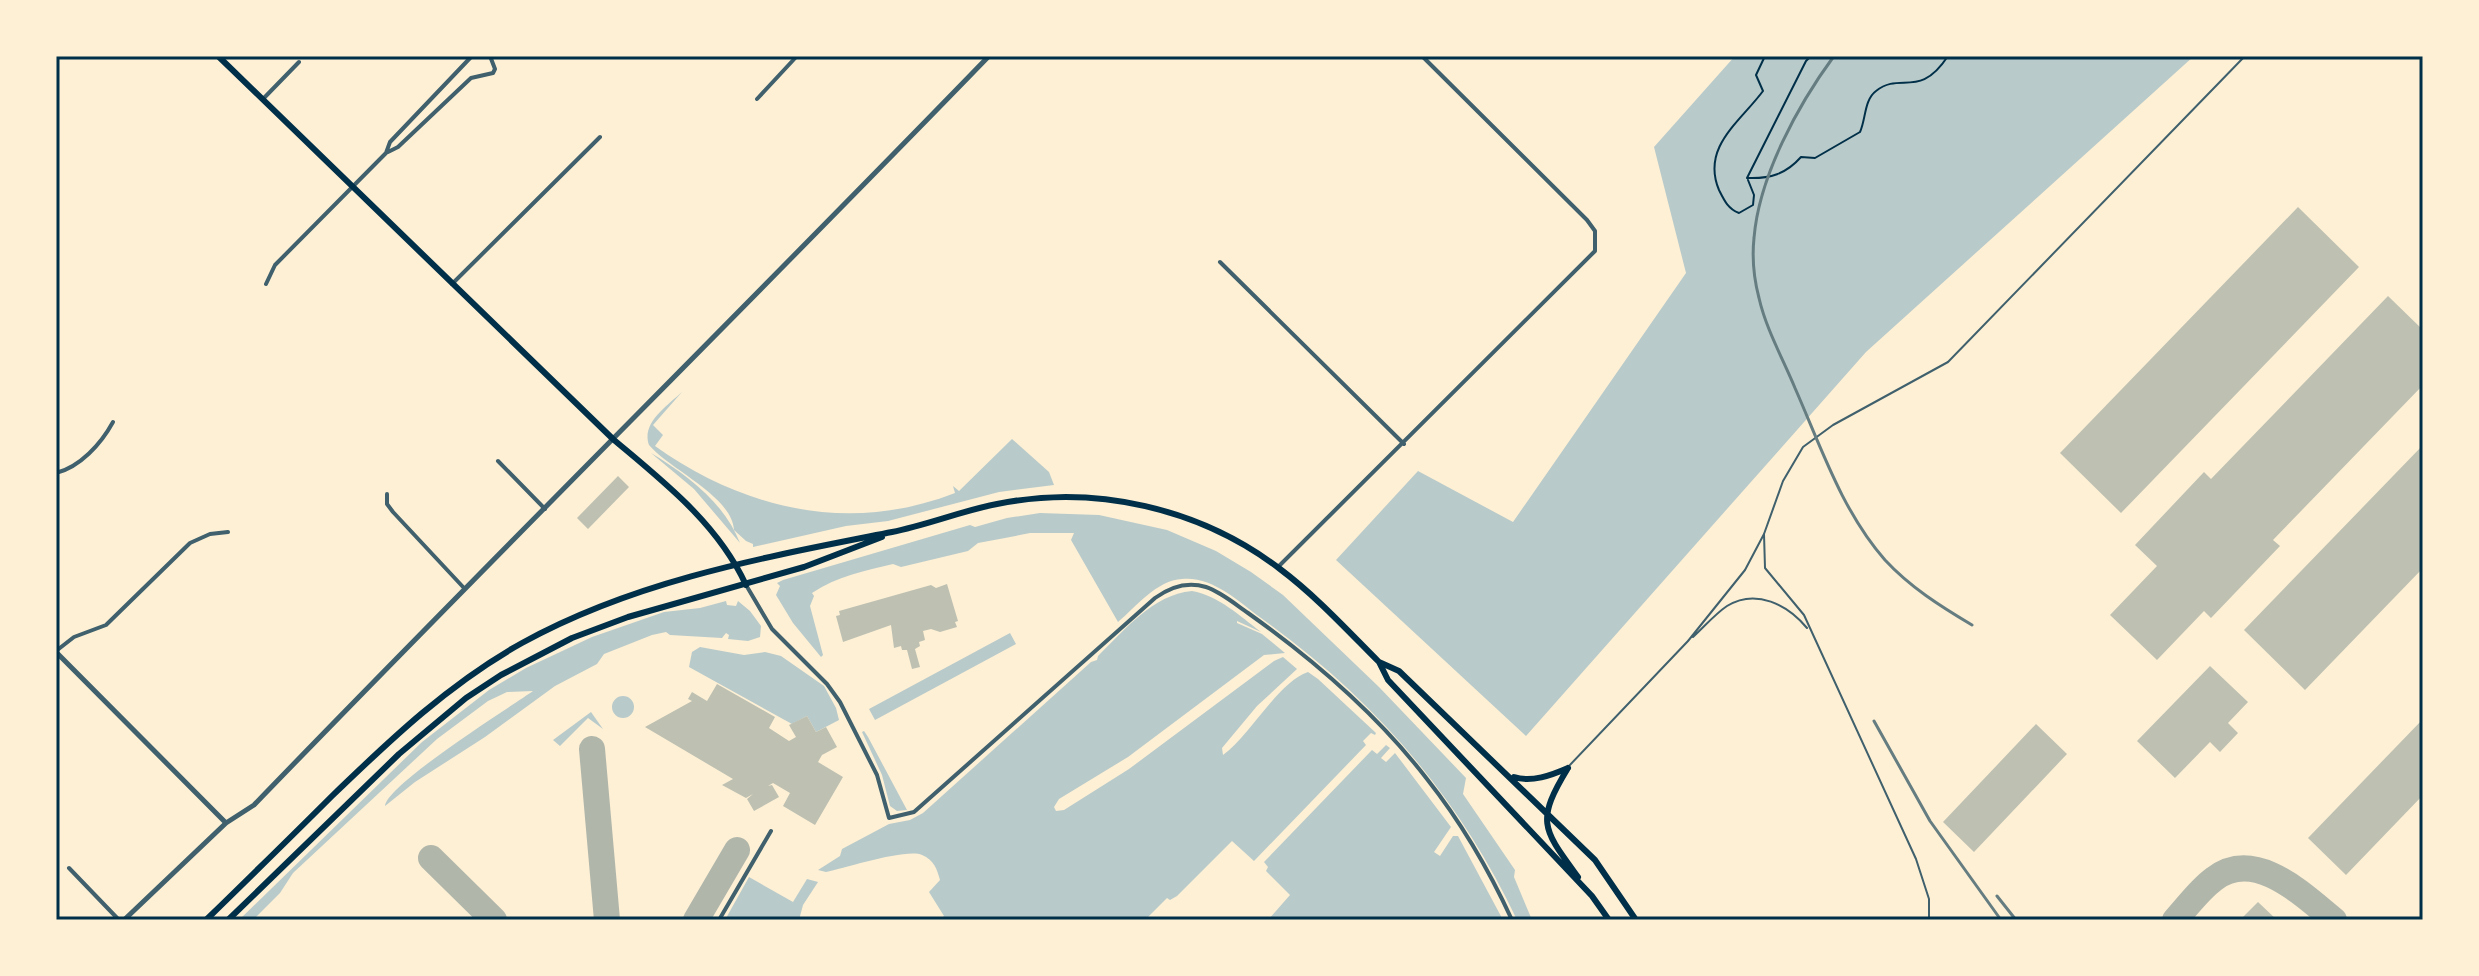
<svg xmlns="http://www.w3.org/2000/svg" width="2479" height="976" font-family="'DM Sans',sans-serif">
	<style>
		.green { fill: #b9caca }
		.lines { fill: none; stroke-linecap: round; stroke-linejoin: round }
		.taxiway { stroke: #b1b6ab; stroke-width: 26 }
		.building { fill: #bec0b2 }
		.path { stroke: #003049; stroke-width: 2 }
		.service { stroke: #3f606c; stroke-width: 2 }
		.minor { stroke: #3f606c; stroke-width: 4 }
		.tertiary { stroke: #3f606c; stroke-width: 5 }
		.primary { stroke: #003049; stroke-width: 6 }
		.trunk { stroke: #003049; stroke-width: 6 }
		.rail { stroke: #657d81; stroke-width: 3 }
		.neatline { fill: none; stroke: #003049; stroke-width: 3 }
	</style>
	<rect width="100%" height="100%" fill="#fdf0d5"/>
	<path class="green" d="M1735 56H2194L1866 352 1526 736 1336 560 1418 471 1513 522 1686 273 1654 147Z
		M682 392 653 425 663 435 655 446C745 510 850 534 955 493L953 486 959 491 1012 439 1049 472 1054 485 999 492 888 521 846 526 753 547V544L746 541 734 530C732 496 669 469 649 445 641 423 667 406 682 392Z
		M651 453C689 476 725 504 740 543L694 489Z
		M1040 513 1099 515 1167 530 1216 551 1251 572 1283 595 1379 687 1466 778 1463 794 1515 870 1514 877 1532 920H1517C1458 795 1374 699 1261 618 1238 601 1212 576 1182 579 1157 580 1136 607 1118 622L1071 540 1074 533H1030L1005 538 978 543 968 551 901 567 893 564C865 571 837 576 812 593L814 596 810 606 823 655 821 657 793 623 776 595 780 586 777 583 783 580 970 525 975 527 1007 518Z
		M1192 591C1219 596 1240 616 1261 632L1237 621V623L1262 634 1285 653 1264 655 1128 757 1059 799 1054 807 1056 811 1064 810 1129 769 1274 661 1283 657 1297 669 1257 706 1222 748 1223 755C1250 736 1278 682 1308 672L1318 679 1376 733 1375 735 1371 733 1363 741 1366 745 1254 861 1232 841 1177 896 1170 900 1167 898 1145 920H940L944 916 929 892 940 880C937 869 934 860 922 855 907 848 845 868 826 872L818 870 840 856 842 849 889 824 910 820 923 813 1091 662 1097 660 1098 656C1126 629 1152 595 1192 591Z
		M726 601 727 605 736 606 738 601 750 611 761 626 760 637 748 641 728 639 729 635 726 633 722 638 670 635 666 632 652 635 604 654 597 664 555 686 485 737 415 782 385 806C387 784 509 708 533 691L507 692 488 701 437 739 293 873 280 893 253 920H239L422 742 489 690 526 668 592 637 664 612 700 608Z
		M1010 633 1016 644 875 720 869 709Z
		M700 647 744 655 765 652 781 656 824 686 836 708 839 720 816 732 807 716 792 724 689 667 692 652Z
		M612 707a11 11 0 1 1 22 0a11 11 0 1 1-22 0Z
		M591 712 603 729 588 718 560 746 553 740Z
		M864 731 868 737 907 810 897 811 890 806 882 775 862 732Z
		M1386 745 1390 748 1381 758 1386 762 1395 753 1451 827 1434 852 1440 856 1453 836H1458L1503 920H1268L1290 895 1266 871 1268 867 1264 862 1372 750 1377 754Z
		M749 877 793 902 807 879 818 882 803 905 799 920H725Z"/>
	<g class="lines">
		<path class="taxiway" d="M592 749 607 920
			M431 858 494 920
			M696 920 737 850
			M2175 920C2187 907 2199 890 2214 879 2255 847 2303 895 2334 920"/>
	</g>
	<path class="building" d="M2298 207 2359 267 2121 513 2060 453Z
		M2388 296 2423 330V385L2273 540 2280 546 2211 618 2204 611 2157 660 2110 615 2157 566 2135 545 2204 472 2211 479Z
		M2423 445V568L2305 690 2244 630Z
		M618 476 629 487 588 529 577 518Z
		M947 584 958 621 955 622 957 627 940 632 931 629 923 631 925 640 919 642 920 646 915 649 920 667 912 669 907 650H902L901 646 894 648 891 625 843 642 836 616 840 615 839 611 931 585 936 588Z
		M2210 666 2248 702 2228 723 2238 733 2220 752 2210 742 2175 778 2137 741Z
		M717 684 775 717 769 728 789 741 796 737 789 725 807 716 816 732 826 727 837 747 822 755 818 762 843 777 815 825 783 806 790 793 773 783 768 786 772 785 779 797 754 811 747 799 753 794 746 798 722 785 733 779 645 727 692 701 688 699 692 692 707 701Z
		M2423 719V795L2346 875 2308 838Z
		M2036 724 2067 754 1974 852 1943 822Z
		M2258 902 2277 920H2240Z"/>
	<g class="lines">
		<path class="path" d="M1811 56 1806 61 1747 178C1770 179 1786 174 1801 157L1815 158 1860 132C1866 119 1864 100 1876 91 1901 71 1919 100 1948 56
			M1748 180 1754 195 1753 205 1739 213C1728 209 1724 200 1719 190 1701 147 1740 122 1763 91L1756 75 1765 56"/>
		<path class="service" d="M1764 534 1765 568 1804 615 1916 859 1929 899V920
			M1693 637C1704 627 1715 614 1727 606 1756 588 1788 605 1807 628
			M1688 641 1745 570 1764 534 1783 481 1803 447 1833 425 1948 362 2245 56
			M1568 767 1688 641"/>
		<path class="minor" d="M263 99 299 62
			M757 99 797 56
			M388 152 398 147 471 78 493 73 495 69 490 56
			M1220 262 1404 444
			M266 284 275 265 386 153 390 142 472 56
			M452 284 600 137
			M498 461 545 509
			M56 473C80 467 101 444 113 422
			M387 494V504L393 512 464 588
			M1278 567 1595 251V231L1587 220 1422 56
			M746 585 772 629 827 684 840 702 877 775 889 818 914 812 1155 598C1170 587 1187 581 1206 587 1221 592 1235 604 1248 613 1314 660 1377 714 1427 779 1461 822 1489 870 1512 920
			M56 651 74 637 106 625 190 543 210 534 228 532
			M69 868 119 920
			M719 920 771 831"/>
		<path class="tertiary" d="M56 652 226 823
			M124 920 226 823 254 805C497 553 746 307 989 56"/>
		<path class="primary" d="M218 56 614 440C664 482 718 524 746 585"/>
		<path class="trunk" d="M1379 662 1388 680 1592 896 1609 920
			M1568 768C1535 822 1543 829 1578 877
			M1514 777C1531 783 1552 775 1568 768
			M206 920C248 879 290 838 332 796 391 739 450 683 522 643 636 580 766 557 892 532 927 525 961 511 997 504 1095 484 1200 508 1280 569 1316 596 1347 630 1379 662L1399 671 1595 860 1636 920
			M228 920 399 754 466 698 501 675 572 638 628 617 804 567 882 537"/>
		<path class="rail" d="M1834 56C1798 105 1759 176 1754 238 1752 257 1754 279 1759 298 1766 329 1783 359 1795 388 1821 447 1842 511 1885 560 1910 587 1940 606 1972 625
			M1874 721 1930 821 2001 920
			M1997 896 2016 920"/>
	</g>
	<rect width="2479" height="976" fill="none" stroke="#fdf0d5" stroke-width="116"/>
	<rect x="58" y="58" width="2363" height="860" class="neatline"/>
</svg>
